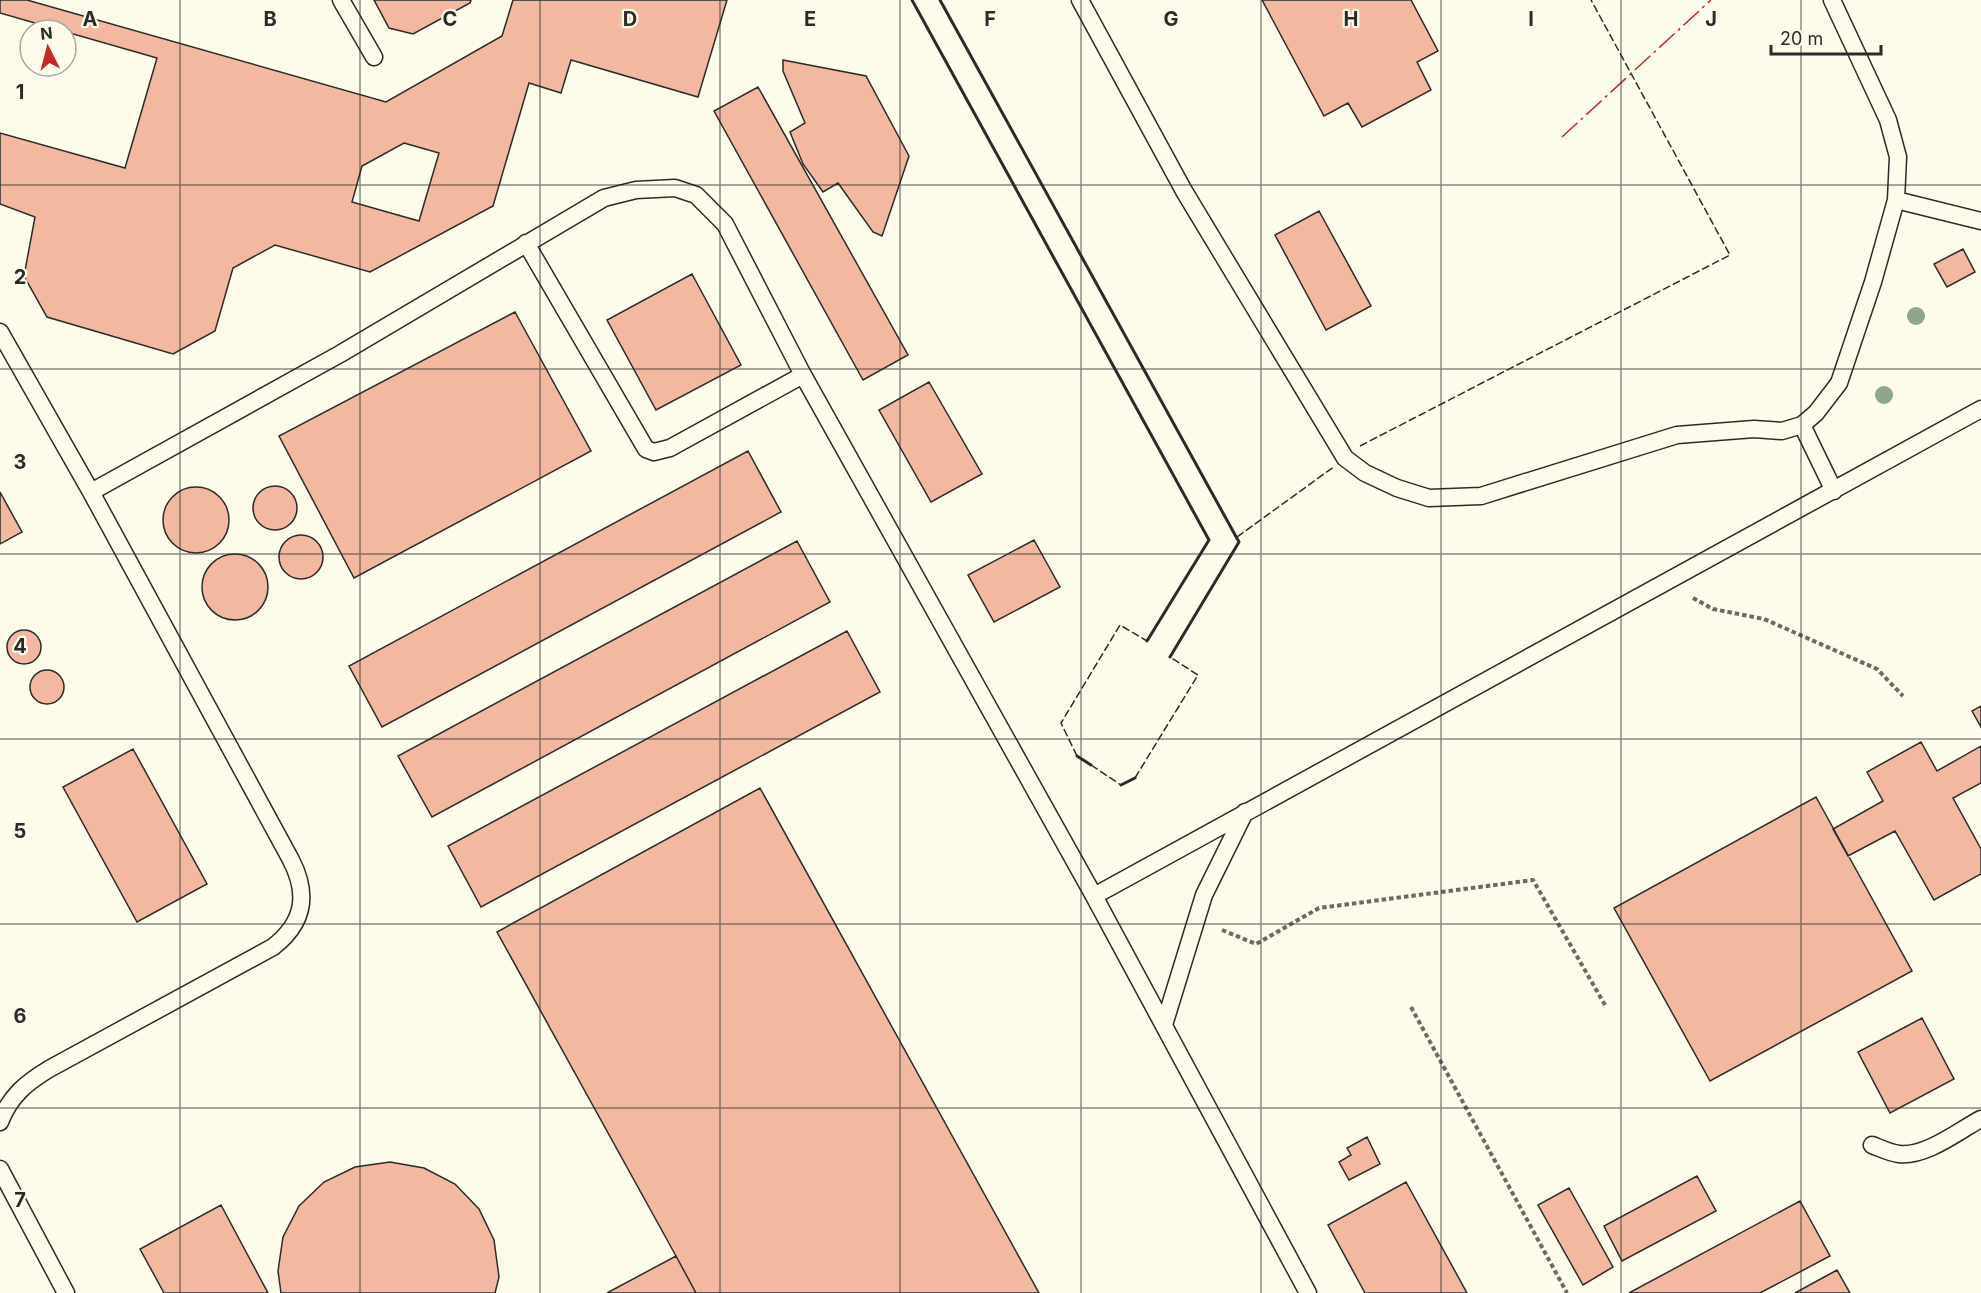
<svg xmlns="http://www.w3.org/2000/svg" width="1981" height="1293" font-family="Inter,sans-serif">
	<style>
		.building { fill: #f2b8a0; stroke: #2b2b2b; stroke-width: 1.5; fill-rule: evenodd }
		.lines { fill: none; stroke-linecap: round; stroke-linejoin: round }
		.lane-casing { stroke: #2b2b2b; stroke-width: 19 }
		.path { stroke: #6a6964; stroke-width: 4; stroke-dasharray: 4.5 3; stroke-linecap: butt }
		.lane { stroke: #fdfbea; stroke-width: 16 }
		.fence { stroke: #2b2b2b; stroke-width: 1.5; stroke-dasharray: 8 3; stroke-linecap: butt }
		.wall { stroke: #2b2b2b; stroke-width: 3 }
		.power { stroke: #c62828; stroke-width: 1.5; stroke-dasharray: 21 4.5 3 4.5; stroke-linecap: butt }
		.tree { fill: #8ea78a }
		.grid { fill: none; stroke: #2b2b2b; stroke-width: 1.5; stroke-opacity: 0.55 }
		.grid-label { font-size: 20px; text-anchor: middle; font-weight: bold; fill: #2b2b2b; stroke: #fdfbea; stroke-width: 4.5; stroke-linejoin: round; paint-order: stroke }
	</style>
	<rect width="100%" height="100%" fill="#fdfbea"/>
	<path class="building" d="M0 0H27L386 102 502 36 513 0H727L698 97 571 60 561 93 529 83 493 206 370 272 275 245 233 268 215 331 173 354 47 317 24 276 35 217 0 204V133L125 168 157 58 0 13ZM404 143 439 153 419 221 352 202 362 166Z
		M374 0H471L470 3 413 34 389 28Z
		M1262 0H1411L1438 51 1417 62 1431 90 1362 127 1348 103 1324 116Z
		M783 60 866 76 909 156 882 236 873 232 838 183 823 192 803 164 790 132 805 123 783 71Z
		M758 87 908 355 863 380 714 111Z
		M1319 211 1371 306 1326 330 1275 235Z
		M1963 249 1975 272 1947 287 1934 264Z
		M692 274 741 365 656 410 607 320Z
		M515 312 591 451 354 578 279 436Z
		M929 382 982 474 931 502 879 410Z
		M748 451 781 512 382 727 349 666Z
		M253 508a22 22 0 1 1 44 0a22 22 0 1 1-44 0Z
		M163 520a33 33 0 1 1 66 0a33 33 0 1 1-66 0Z
		M0 492 22 532 0 544Z
		M279 557a22 22 0 1 1 44 0a22 22 0 1 1-44 0Z
		M1034 540 1060 587 994 622 968 575Z
		M797 541 830 602 432 817 398 756Z
		M202 587a33 33 0 1 1 66 0a33 33 0 1 1-66 0Z
		M7 647a17 17 0 1 1 34 0a17 17 0 1 1-34 0Z
		M847 631 880 692 481 907 448 846Z
		M30 687a17 17 0 1 1 34 0a17 17 0 1 1-34 0Z
		M1981 706V727L1972 711Z
		M1921 742 1937 771 1981 746V783L1953 798 1981 849V874L1934 900 1895 831 1848 856 1833 829 1883 801 1867 772Z
		M133 749 207 884 137 922 63 787Z
		M760 788 1039 1293H696L676 1256 497 932Z
		M1816 797 1912 971 1710 1081 1614 908Z
		M1922 1018 1954 1079 1890 1113 1858 1052Z
		M1367 1137 1380 1164 1349 1180 1339 1162 1351 1155 1347 1148Z
		M390 1162 424 1168 455 1184 479 1209 494 1240 499 1277 495 1293H281L278 1271 283 1237 299 1206 324 1182 355 1167Z
		M1697 1176 1716 1211 1622 1261 1604 1226Z
		M1406 1182 1467 1293H1365L1328 1225Z
		M1569 1188 1613 1267 1583 1285 1538 1205Z
		M1800 1201 1830 1256 1760 1293H1629Z
		M221 1205 268 1293H164L140 1249Z
		M676 1256 696 1293H607Z
		M1837 1270 1850 1293H1795Z"/>
	<g class="lines">
		<g class="lane-casing">
			<path id="lane" d="M341 0 374 57
				M1080 0 1184 191 1345 458 1365 473 1397 488 1429 498 1481 496 1677 435 1754 429 1782 431 1802 425 1816 413 1839 383 1873 282 1896 200 1898 157 1888 120 1832 0
				M1896 200 1981 221
				M526 243 646 449 654 452 670 448 803 375
				M0 332 91 492 291 860C309 895 304 923 273 947L49 1069C26 1083 10 1096 0 1122
				M1802 425 1834 491
				M91 492 340 354 604 198 636 190 675 188 696 195 725 224 803 375 1094 896 1308 1293
				M1094 896 1981 409
				M1164 1025 1204 895 1245 812
				M1872 1145C1880 1148 1890 1153 1899 1154 1926 1157 1958 1131 1981 1119
				M0 1169 66 1293"/>
		</g>
		<path class="path" d="M1693 598 1713 609 1764 619 1877 669 1903 696
			M1222 930 1256 944 1319 908 1533 880 1605 1005
			M1411 1007 1567 1293"/>
		<use href="#lane" class="lane"/>
		<path class="fence" d="M1360 446 1730 255 1591 0
			M1237 537 1335 466
			M1077 756 1061 723 1120 625 1147 641
			M1091 765 1121 785
			M1135 778 1198 675 1170 657"/>
		<path class="wall" d="M912 0 1209 540 1147 641
			M940 0 1239 542 1170 657
			M1077 756 1091 765
			M1121 785 1135 778"/>
		<path class="power" d="M1562 137 1711 0"/>
	</g>
	<g class="tree">
		<circle cx="1916" cy="316" r="9"/>
		<circle cx="1884" cy="395" r="9"/>
	</g>
	<path class="grid" d="M180 0V1293M360 0V1293M540 0V1293M720 0V1293M900 0V1293M1081 0V1293M1261 0V1293M1441 0V1293M1621 0V1293M1801 0V1293M0 185H1981M0 369H1981M0 554H1981M0 739H1981M0 924H1981M0 1108H1981"/>
	<g class="grid-label">
		<text x="90" y="26">A</text>
		<text x="270" y="26">B</text>
		<text x="450" y="26">C</text>
		<text x="630" y="26">D</text>
		<text x="810" y="26">E</text>
		<text x="990" y="26">F</text>
		<text x="1171" y="26">G</text>
		<text x="1351" y="26">H</text>
		<text x="1531" y="26">I</text>
		<text x="1711" y="26">J</text>
		<text x="20" y="99">1</text>
		<text x="20" y="284">2</text>
		<text x="20" y="469">3</text>
		<text x="20" y="653">4</text>
		<text x="20" y="838">5</text>
		<text x="20" y="1023">6</text>
		<text x="20" y="1207">7</text>
	</g>
	<g transform="translate(48 48) rotate(354)"><circle r="28" fill="#fdfbea" stroke="#a9a89e" stroke-width="1.5"/>
	<path d="M0-4.5L10 22L0 15L-10 22Z" fill="#c62828"/>
	<text y="-9" font-size="16" font-weight="bold" text-anchor="middle" fill="#2b2b2b">N</text>
	</g>
	<path d="M1771 45v9h110v-9" fill="none" stroke="#2b2b2b" stroke-width="3"/>
	<text x="1780" y="45" font-size="18" fill="#2b2b2b" stroke="#fdfbea" stroke-width="4.5" paint-order="stroke">20 m</text>
</svg>
